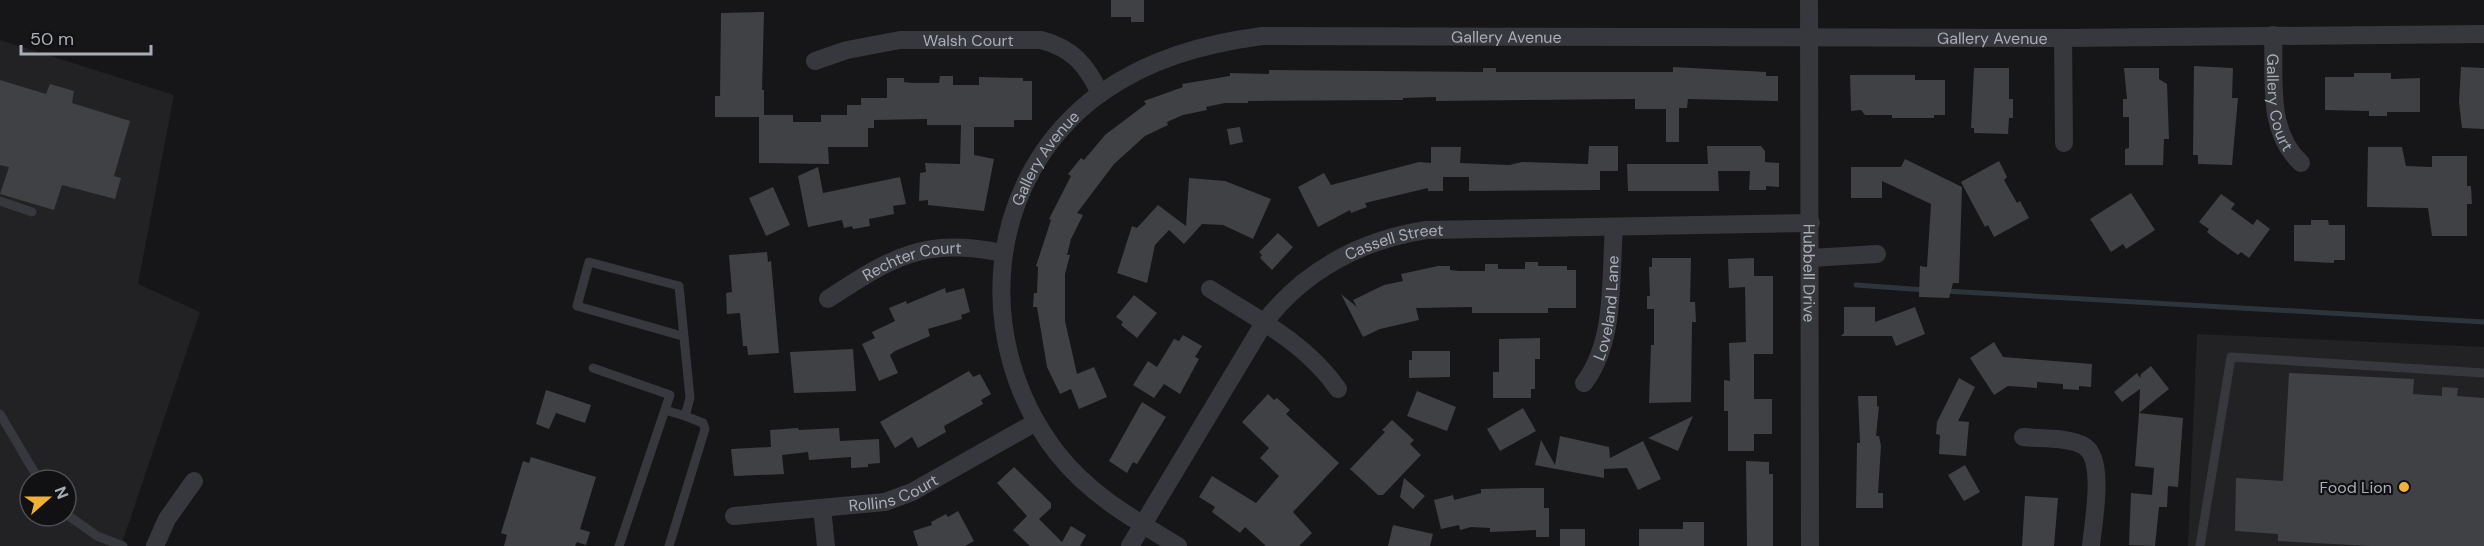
<svg xmlns="http://www.w3.org/2000/svg" width="2484" height="546" font-family="'DM Sans',sans-serif">
	<style>
		.built { fill: #222225; fill-rule: evenodd }
		.lines { fill: none; stroke-linecap: round; stroke-linejoin: round }
		.stream { stroke: #2c353c; stroke-width: 5 }
		.building { fill: #404145 }
		.service { stroke: #37383d; stroke-width: 9 }
		.minor { stroke: #37383d; stroke-width: 18 }
		.poi-dot { fill: #f2b134; stroke: #111113; stroke-width: 2 }
		.labels { text-anchor: middle; stroke-width: 4.5; stroke-linejoin: round; paint-order: stroke }
		.street-label { font-size: 16px; fill: #a8adb8; stroke: #111113 }
		.poi-label { font-size: 16px; fill: #a8adb8; stroke: #111113; text-anchor: end }
	</style>
	<rect width="100%" height="100%" fill="#161618"/>
	<path class="built" d="M0 40 174 95 138 284 200 312 121 546H0ZM30 480H66V516H30Z
		M2197 334 2484 347V546H2188Z"/>
	<g class="lines">
		<path class="stream" d="M1856 285 1926 290
			M1945 291 2484 322"/>
	</g>
	<path class="building" d="M1111 0H1144V22H1131V17H1111Z
		M764 12 762 90H764V115H793V122H821V115H847V105H861V98H887V78H904V82L913 83H939L940 76H953V85H979V77L1023 78V81H1032V120H1014V127H974V155L994 159 984 211 928 205V200L919 201 920 173 926 172 925 163 960 164 961 125H927V119L874 120V128H868V147H828L829 164 759 163V117H715V96H720L721 13Z
		M2194 66 2233 68 2232 98H2238L2232 165 2198 164V155H2193Z
		M1673 67 1766 72V76H1778V101L1688 99 1687 108H1679V142H1666V109H1635V99L1436 101V97L1403 98V100L1248 101V103H1225L1206 107 1207 110 1183 115 1167 122 1168 125 1145 136 1114 164 1077 213 1083 215 1071 239 1067 255H1070L1065 274V321L1077 374 1094 367 1107 397 1079 409 1071 389 1060 394 1047 367 1037 307H1033L1034 293H1037L1038 267 1036 266 1051 220 1049 219 1071 176 1068 174 1081 158 1084 160 1105 135 1146 104 1144 101 1183 87 1182 84 1230 76V73L1269 74V70L1483 72V68H1496V72H1673Z
		M2461 67 2484 68V129L2462 128 2459 102Z
		M1974 68H2009V99H2013V118H2009L2008 134 1974 133V128H1971Z
		M2124 68H2159V79L2167 84 2169 139H2164L2163 165H2125V149L2129 148V117H2123V99H2127Z
		M2354 73H2391V79L2420 78V112H2387V116H2369V111L2325 110V77H2354Z
		M1850 75H1915V80H1945V115H1934V118H1892V115H1865L1861 110 1851 111Z
		M0 80 46 94 50 84 74 91 72 103 130 121 114 176 121 178 115 199 62 185 54 210 0 194 9 167 0 165Z
		M1240 127 1243 142 1230 145 1227 129Z
		M1589 146H1618V171H1600V190L1469 191V177H1443V191H1428V188L1365 203 1367 207 1351 213 1350 210 1318 227 1298 187 1324 173 1331 185 1419 162 1431 163V147H1461L1460 163 1509 165 1522 162 1588 164Z
		M1707 146H1761L1765 151V162L1779 163V187L1766 186V190H1749L1750 171H1718L1719 191H1628L1627 164H1708Z
		M2368 147H2402L2406 166 2432 167V156H2467V186H2471L2472 204H2467V236H2432L2428 208 2367 207Z
		M1905 159 1962 187 1959 283H1953L1949 298 1919 297 1920 266 1927 267 1931 204 1882 181V198H1851V167H1901Z
		M1999 161 2007 177 2004 180 2017 203 2020 201 2029 218 1994 237 1988 225 1985 227 1961 182Z
		M818 167 823 193 900 177 906 204 893 206 894 214 869 219 870 226 853 229 852 226 844 228 842 220 808 227 798 176Z
		M1189 178 1225 181 1271 199 1253 239 1223 225 1202 224 1184 244 1169 230 1155 245 1147 283 1117 273 1132 226 1137 228 1158 205 1186 226Z
		M773 187 790 225 766 236 749 198Z
		M2131 193 2155 230 2126 249 2123 244 2111 252 2090 219Z
		M2221 194 2235 204 2231 209 2253 225 2257 219 2270 229 2249 258 2241 252 2238 255 2213 237 2207 232 2209 229 2199 222Z
		M2311 220H2328L2329 225H2345V260H2334V263L2294 261V225H2311Z
		M1278 233 1293 247 1272 270 1260 258 1262 255 1259 252Z
		M767 252 768 262 771 261 779 353 748 355 747 346H743L740 313 727 314 726 293 732 292 729 255Z
		M1652 258H1691L1690 302H1695L1696 322H1692L1691 402 1649 403 1651 345H1654V309H1647V296H1650L1649 267H1652Z
		M1754 258V276H1773V354H1754V399H1772V434H1754V451H1728V411H1724V380L1730 381 1729 343 1746 342 1745 287 1729 288 1728 259Z
		M1525 262H1538V266H1567V270H1576V308H1548V313H1472V307L1416 308 1419 320 1380 329 1363 337 1341 294 1357 307 1353 300 1384 285 1403 281 1401 274 1438 266H1450V270L1459 271H1485V264H1498V269H1525Z
		M945 288 946 293 964 288 970 312 961 315 962 319 928 329 930 336 895 351 890 355 898 373 879 381 862 344 875 338 872 332 895 321 889 308 906 301 907 304Z
		M1134 295 1157 313 1137 338 1121 325 1123 322 1116 317Z
		M1844 307H1875V322L1915 307 1925 334 1896 346 1892 336H1841L1844 333Z
		M1183 335 1202 346 1195 357 1199 359 1180 394 1164 384 1154 398 1133 385 1148 361 1157 367 1174 339 1179 341Z
		M1540 338V359H1535V389H1531V398H1493V372H1499V339Z
		M1994 342 2003 357 2092 364 2091 387 2079 386V390L2063 389V384L2037 382V388L2008 386 1994 395 1970 358Z
		M853 349 856 391 794 393 790 352Z
		M1412 351H1450V377L1409 378V360H1412Z
		M2151 366 2169 389 2139 413 2140 389 2122 402 2114 392 2137 373 2140 378 2141 374Z
		M969 371 973 377 980 374 991 394 981 400 983 404 944 426 946 432 918 448 912 437 895 448 880 422Z
		M2289 373 2414 379 2413 394 2442 396V387L2458 388 2457 396 2484 398V546H2370L2278 541V534L2235 531 2236 478 2283 481Z
		M1959 378 1975 387 1958 421 1969 422 1966 456 1939 454 1940 435 1936 434 1937 422Z
		M546 390 591 405 585 423 556 413 549 429 536 424Z
		M1417 391 1456 407 1447 431 1407 416Z
		M1268 394 1274 400 1277 398 1290 410 1286 414 1339 463 1293 512 1312 533 1299 546H1266L1245 527 1240 533 1212 512 1215 507 1199 497 1212 476 1256 503 1279 476 1260 458 1269 448 1242 422Z
		M1858 396H1877V407L1879 406 1876 436H1879L1881 446 1878 493H1883V508H1856L1857 443H1860Z
		M1142 402 1166 417 1137 464 1133 462 1127 473 1109 461Z
		M1523 408 1536 431 1500 451 1487 429Z
		M2139 413 2183 418 2178 487 2168 486 2167 507H2159L2155 546 2129 545 2131 493 2152 495 2154 468 2135 466Z
		M1693 416 1678 451 1648 438Z
		M1392 420 1414 440 1410 444 1421 455 1383 495H1378L1350 469 1385 432 1382 430Z
		M798 428 799 430 839 428 840 441 879 439 880 463 868 464V467L851 468V457L809 460 808 452 782 455 784 474 734 476 731 449 771 447 770 430Z
		M1560 436 1609 447 1610 458 1643 441 1661 479 1638 490 1627 468 1604 469V478L1535 465 1541 440 1555 465Z
		M531 457 596 477 580 529 590 532 586 545 577 542 575 546H504L507 535 501 533 523 461 529 463Z
		M1746 461 1769 462V474H1773V546H1747Z
		M1965 465 1980 492 1964 501 1948 475Z
		M1014 467 1051 503V508L1039 519 1062 542 1071 526 1086 535 1080 546H1030L1013 530 1027 516 997 483Z
		M1404 478 1425 496 1413 509 1400 497Z
		M1523 488H1544V508H1549V537H1536V530L1490 532V528L1471 527 1460 530 1459 525 1441 529 1434 500 1453 495 1454 500 1481 493V489Z
		M2025 496 2058 498 2054 546H2022Z
		M958 511 974 541 965 546H918L913 531 932 525 931 522 946 514 948 517Z
		M1683 522H1704V546H1639V529H1683Z
		M1393 525 1433 534 1430 546H1388Z
		M1560 529H1585V546H1560Z"/>
	<g class="lines">
		<path class="service" d="M0 201 32 212
			M593 368 670 395 619 546
			M665 410 685 416 690 398 679 286 589 262 577 306 682 336
			M0 414 39 480
			M66 514 97 536 123 546
			M669 546 705 429 703 423 685 416
			M2200 546 2231 357 2484 373"/>
		<g class="minor">
			<path id="s1" d="M1809 0 1810 546"/>
			<path id="s2" d="M2273 35C2275 79 2266 131 2301 163"/>
			<path d="M2063 38 2064 143"/>
			<path id="s3" d="M815 61 847 50 900 40H1041C1072 48 1087 65 1100 94"/>
			<path d="M1811 258 1877 254"/>
			<path d="M1210 289C1256 318 1306 343 1338 389"/>
			<path id="s4" d="M828 299C892 257 924 237 1003 253"/>
			<path id="s5" d="M1584 383C1616 341 1610 279 1614 228"/>
			<path d="M2023 437C2041 439 2069 437 2084 446 2106 459 2093 523 2091 546"/>
			<path d="M822 508 826 546"/>
			<path id="s6" d="M734 516 885 502 912 492 1036 422"/>
			<path d="M155 546 167 519 194 481"/>
			<path id="s7" d="M1130 546 1264 323C1304 270 1362 240 1426 230L1811 223"/>
			<path id="s8" d="M1178 546C1133 519 1090 495 1057 453 971 342 984 177 1101 93 1149 59 1203 44 1262 36L2063 38 2484 34"/>
		</g>
	</g>
	<circle class="poi-dot" cx="2404" cy="487" r="6"/>
	<g class="labels">
		<g class="street-label">
			<text dy="6" stroke="none"><textPath href="#s8" startOffset="975">Gallery Avenue</textPath></text>
			<text dy="6" stroke="none"><textPath href="#s8" startOffset="1461">Gallery Avenue</textPath></text>
			<text dy="6" stroke="none"><textPath href="#s3" startOffset="156">Walsh Court</textPath></text>
			<text dy="6" stroke="none"><textPath href="#s2" startOffset="68">Gallery Court</textPath></text>
			<text dy="6" stroke="none"><textPath href="#s8" startOffset="471">Gallery Avenue</textPath></text>
			<text dy="6" stroke="none"><textPath href="#s7" startOffset="418">Cassell Street</textPath></text>
			<text dy="6" stroke="none"><textPath href="#s4" startOffset="94">Rechter Court</textPath></text>
			<text dy="6" stroke="none"><textPath href="#s1" startOffset="273">Hubbell Drive</textPath></text>
			<text dy="6" stroke="none"><textPath href="#s5" startOffset="80">Loveland Lane</textPath></text>
			<text dy="6" stroke="none"><textPath href="#s6" startOffset="162">Rollins Court</textPath></text>
		</g>
		<g class="poi-label">
			<text x="2392" y="493">Food Lion</text>
		</g>
	</g>
	<g transform="translate(48 498) rotate(69)"><circle r="28" fill="#111113" stroke="#4d4f55" stroke-width="1.5"/>
	<path d="M0-4.5L10 22L0 15L-10 22Z" fill="#f2b134"/>
	<text y="-9" font-size="16" font-weight="bold" text-anchor="middle" fill="#a8adb8">N</text>
	</g>
	<path d="M21 45v9h130v-9" fill="none" stroke="#a8adb8" stroke-width="3"/>
	<text x="30" y="45" font-size="18" fill="#a8adb8" stroke="#111113" stroke-width="4.5" paint-order="stroke">50 m</text>
</svg>
